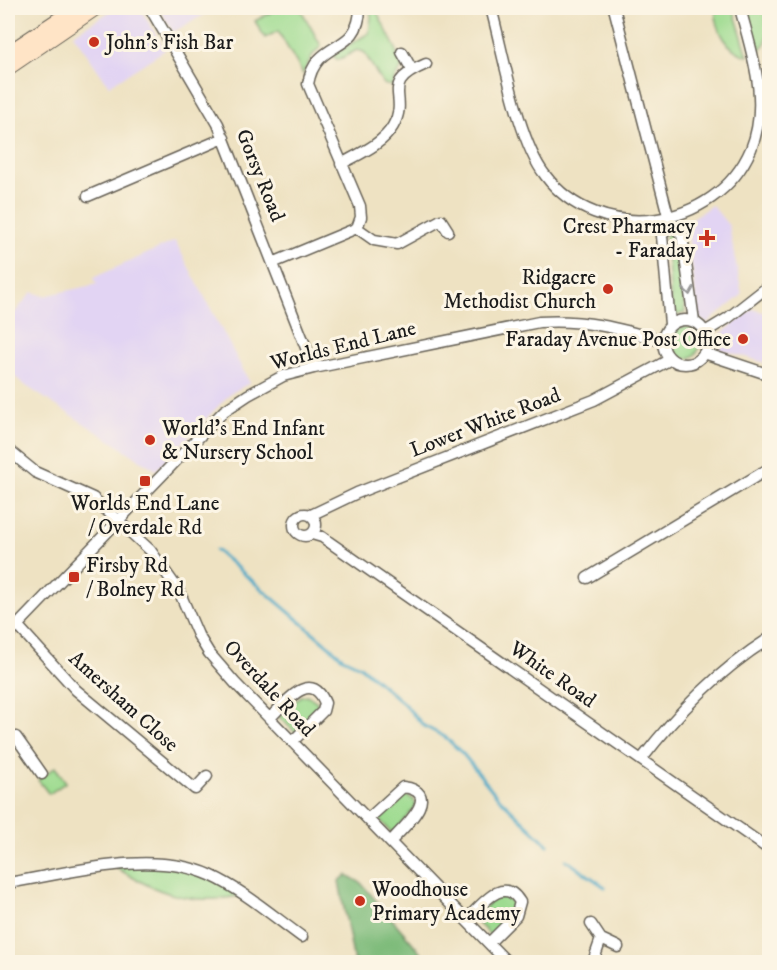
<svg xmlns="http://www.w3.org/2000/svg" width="777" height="970" font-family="'IM FELL DW Pica',serif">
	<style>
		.built { fill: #e2d4f3 }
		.green { fill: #9edb90; stroke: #5d7c56; stroke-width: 1.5 }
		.forest { fill: #7ebb7a; stroke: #4d6c4b; stroke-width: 1.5 }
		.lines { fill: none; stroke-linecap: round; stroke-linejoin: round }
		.stream { stroke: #47a7c6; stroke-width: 3 }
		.street-casing { stroke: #666156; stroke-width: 13 }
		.secondary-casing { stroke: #666156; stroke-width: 16 }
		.street { stroke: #fff; stroke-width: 10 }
		.secondary { stroke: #ffe4c6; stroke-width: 14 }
		.oneway { stroke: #999 }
		.poi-dot { fill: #c8321e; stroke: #fcf5e5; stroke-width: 2 }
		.labels { text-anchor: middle; stroke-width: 6; stroke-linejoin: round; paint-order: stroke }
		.poi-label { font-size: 21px; fill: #1c1c1c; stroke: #fcf5e5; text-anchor: start }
		.street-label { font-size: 21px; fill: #1c1c1c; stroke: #fcf5e5 }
	</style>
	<rect width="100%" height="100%" fill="#fcf5e5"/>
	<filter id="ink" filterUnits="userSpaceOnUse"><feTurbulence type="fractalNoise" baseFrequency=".0167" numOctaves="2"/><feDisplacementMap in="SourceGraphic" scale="12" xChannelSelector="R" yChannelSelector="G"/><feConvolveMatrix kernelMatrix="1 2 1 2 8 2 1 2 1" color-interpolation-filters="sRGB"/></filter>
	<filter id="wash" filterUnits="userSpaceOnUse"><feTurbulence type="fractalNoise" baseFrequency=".008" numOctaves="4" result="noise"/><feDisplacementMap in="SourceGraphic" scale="24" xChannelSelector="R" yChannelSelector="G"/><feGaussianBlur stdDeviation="1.35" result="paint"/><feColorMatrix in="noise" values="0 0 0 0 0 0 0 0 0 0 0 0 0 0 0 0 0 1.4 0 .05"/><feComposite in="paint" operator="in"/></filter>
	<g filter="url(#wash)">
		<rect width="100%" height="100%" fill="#eee2c2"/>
		<path class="built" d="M116 8H140L165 50 109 86 73 34Z
			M159 8H216L173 32Z
			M712 205 729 226 742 295 707 323 698 318 688 232 693 218Z
			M175 241 250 383 231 393 156 470 26 386 8 371V321L32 292 44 296 97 284 93 278Z
			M753 309 769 314V364L719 349 717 337Z"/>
		<path class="green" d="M279 8H300L321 46 312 56 303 74 278 31 265 38 255 21Z
			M370 8H375L397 51 396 53 402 67 395 77 392 86 383 84 364 52 357 50 338 60 332 55 369 33 371 17Z
			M715 8H733L748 56C726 51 716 29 715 8Z
			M743 8H764C768 24 773 40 758 51L753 49Z
			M669 229 677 234 685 313 672 316 666 234Z
			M668 343a16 16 0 1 1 32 0a16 16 0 1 1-32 0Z
			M307 695 317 702V712L296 733 279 717 301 696Z
			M55 767 66 782 49 794 38 780Z
			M402 793 413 799 416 806 393 834 377 817Z
			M146 862 210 875 242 895C193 907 155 893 114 866Z
			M506 896 514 905 512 915 491 936 474 919 496 897Z"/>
		<path class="forest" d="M347 875 361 883 429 962H354L339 881Z"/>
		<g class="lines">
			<path class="stream" d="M216 550 343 658 360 666 403 703 424 726 445 737 463 754 496 795 548 845
				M566 860 605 887"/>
		</g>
	</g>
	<g filter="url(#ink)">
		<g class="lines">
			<g class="street-casing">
				<path id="street" d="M150 8 218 124 314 368
					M491 8C503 52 518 141 545 175 598 246 716 231 751 149 770 102 752 54 740 8
					M614 8 670 223 682 235 694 321
					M402 52 412 70
					M341 164C359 154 383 144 393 126 411 95 377 85 426 64
					M88 196 224 138
					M670 223 662 236 670 324
					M357 228 374 240 397 244 441 220 448 231
					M275 262 357 228 361 217 360 206 308 84C316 37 359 56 360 8
					M663 342a22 22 0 1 1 44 0a22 22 0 1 1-44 0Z
					M705 332 728 318 770 285
					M704 353 770 375
					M8 450 35 472 93 498 150 550 179 591 198 635 209 653 235 683 507 962
					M294 525a11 11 0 1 1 22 0a11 11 0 1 1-22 0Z
					M311 515 357 493 594 400 671 359
					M312 534 322 537 770 850
					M587 578 770 468
					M18 626 76 690 195 789 207 776
					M8 635 224 411 248 395 283 376 314 368 539 322C585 319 618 328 662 341
					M270 718C285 703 311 668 325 703L323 711 293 741
					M8 742 16 737 42 774
					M641 760C678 712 718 671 770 638
					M368 819 403 787C445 792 402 829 390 842
					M8 883C70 873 150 849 210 875 243 890 273 916 302 937
					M466 920C481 906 503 874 520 902L516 916 489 943
					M591 924 601 939
					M593 962 601 939 618 947"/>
			</g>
			<g class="secondary-casing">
				<path id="secondary" d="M8 53 76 8
					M8 68 96 8"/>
			</g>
			<use href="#street" class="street"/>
			<use href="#secondary" class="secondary"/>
		</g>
		<defs><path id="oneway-chevron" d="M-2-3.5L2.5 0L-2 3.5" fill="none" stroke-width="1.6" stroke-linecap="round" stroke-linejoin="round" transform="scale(1.5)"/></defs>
		<use class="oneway" href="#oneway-chevron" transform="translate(689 291) rotate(81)"/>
	</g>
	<g class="poi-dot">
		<circle cx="94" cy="42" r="6"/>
		<path d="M704 229h6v6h6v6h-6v6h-6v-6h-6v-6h6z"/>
		<circle cx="608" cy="289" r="6"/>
		<circle cx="743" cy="339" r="6"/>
		<circle cx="150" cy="440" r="6"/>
		<rect x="139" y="475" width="12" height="12" rx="3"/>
		<rect x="68" y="571" width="12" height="12" rx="3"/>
		<circle cx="360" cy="901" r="6"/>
	</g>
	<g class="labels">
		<g class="poi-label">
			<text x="106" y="49">John's Fish Bar</text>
			<text x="695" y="233" text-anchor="end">Crest Pharmacy<tspan x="695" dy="24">- Faraday</tspan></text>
			<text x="596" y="284" text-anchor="end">Ridgacre<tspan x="596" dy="24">Methodist Church</tspan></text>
			<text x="731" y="346" text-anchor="end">Faraday Avenue Post Office</text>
			<text x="162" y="435">World's End Infant<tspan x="162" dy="24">&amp; Nursery School</tspan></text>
			<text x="145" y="510" text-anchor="middle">Worlds End Lane<tspan x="145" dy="24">/ Overdale Rd</tspan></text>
			<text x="86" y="572">Firsby Rd<tspan x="86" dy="24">/ Bolney Rd</tspan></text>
			<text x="372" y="896">Woodhouse<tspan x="372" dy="24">Primary Academy</tspan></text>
		</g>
		<g class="street-label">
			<text transform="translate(261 175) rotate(68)" y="7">Gorsy Road</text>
			<text transform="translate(343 345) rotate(-14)" y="7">Worlds End Lane</text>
			<text transform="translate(485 422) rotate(-21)" y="7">Lower White Road</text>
			<text transform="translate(553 674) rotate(35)" y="7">White Road</text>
			<text transform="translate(270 688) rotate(47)" y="7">Overdale Road</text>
			<text transform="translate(124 701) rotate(42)" y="7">Amersham Close</text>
		</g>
	</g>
	<rect width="777" height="970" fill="none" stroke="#fcf5e5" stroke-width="30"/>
</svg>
